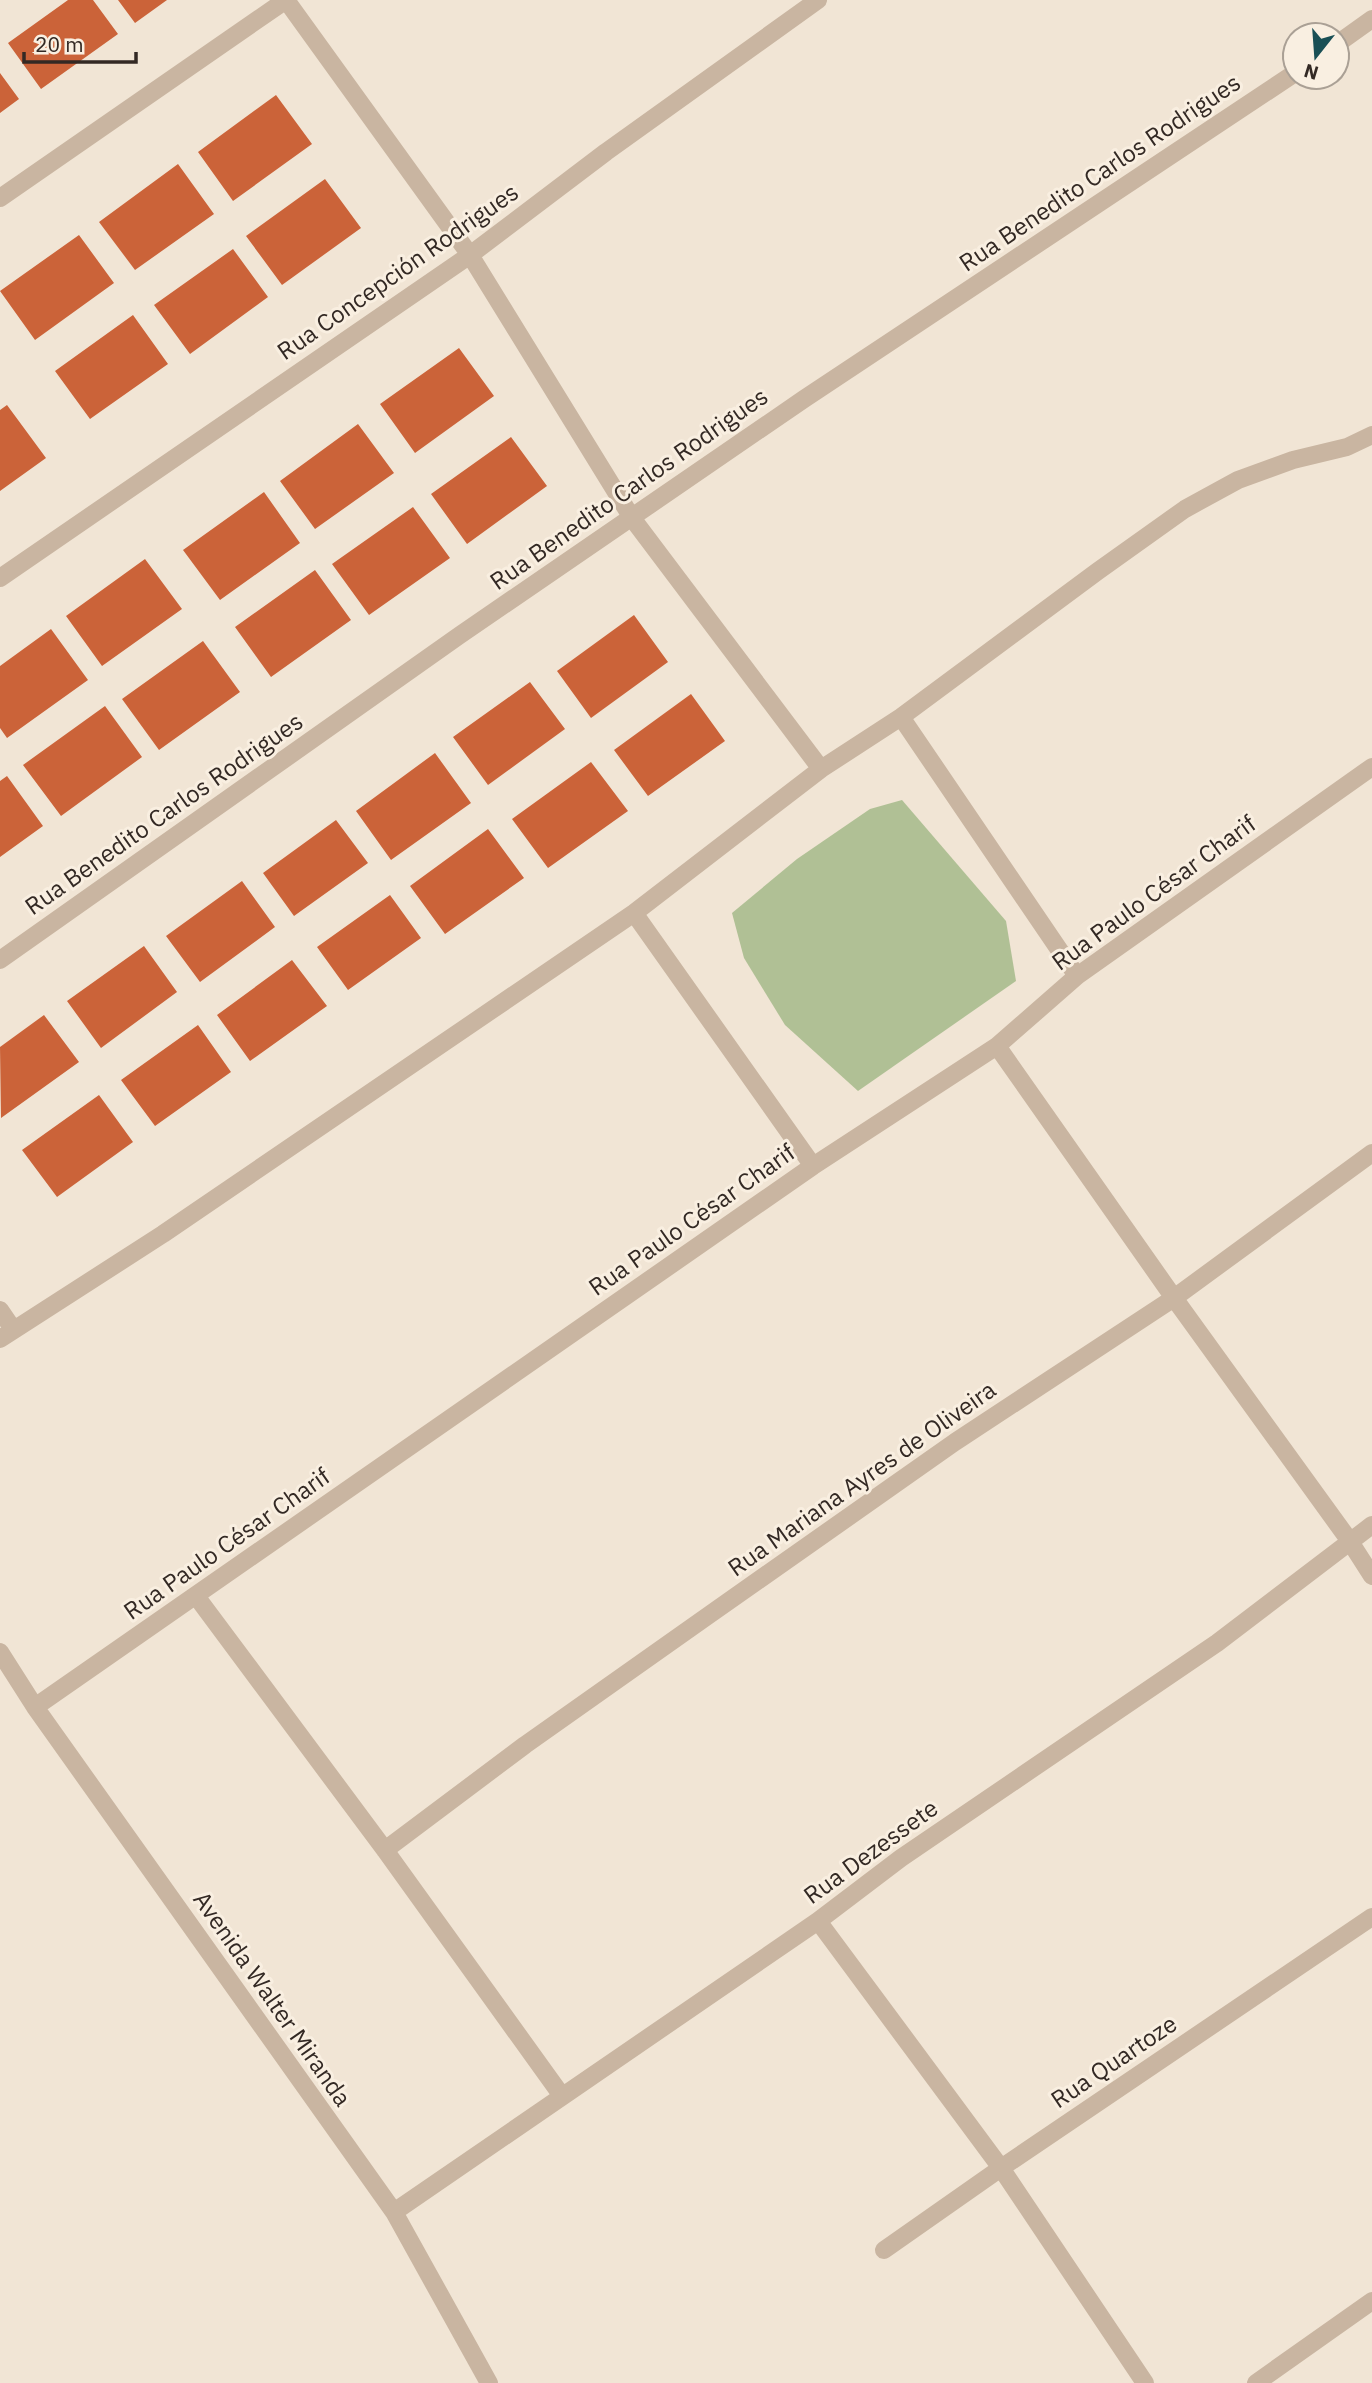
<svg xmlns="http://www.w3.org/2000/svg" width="1372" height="2383" font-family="'IBM Plex Sans',sans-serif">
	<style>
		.green { fill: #b0c095 }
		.building { fill: #cb6339 }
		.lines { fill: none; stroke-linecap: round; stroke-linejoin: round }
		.minor { stroke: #c9b5a1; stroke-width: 18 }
		.labels { text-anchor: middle; stroke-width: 6; stroke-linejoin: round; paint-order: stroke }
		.street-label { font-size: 24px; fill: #332924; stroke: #f9efe1 }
	</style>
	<rect width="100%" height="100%" fill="#f1e5d5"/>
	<path class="green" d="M902 800 1006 921 1016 981 858 1091 785 1025 744 958 732 913 797 859 870 809Z"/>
	<path class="building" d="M68 0H93L118 34 41 89 8 43Z
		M118 0H167L135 23Z
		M0 73 19 99 0 113Z
		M276 95 312 144 233 201 198 152Z
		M178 164 214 214 135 270 99 222Z
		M325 179 361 228 282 285 246 236Z
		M79 235 114 283 35 340 0 291Z
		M233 249 268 297 190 354 154 305Z
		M133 315 168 364 90 419 55 371Z
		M459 348 494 396 415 453 380 404Z
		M7 405 46 458 0 491V410Z
		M358 424 394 473 315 529 280 481Z
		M511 437 547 486 467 544 431 494Z
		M264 492 300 543 220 600 183 550Z
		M413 507 450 558 369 615 332 564Z
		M145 559 182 609 102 666 66 616Z
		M315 570 351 620 271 677 235 627Z
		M634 615 668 662 591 718 557 671Z
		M51 629 88 680 7 738 0 728V666Z
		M203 641 240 692 159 750 122 699Z
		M530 682 565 729 488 785 453 737Z
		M691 694 725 741 648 796 614 750Z
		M105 706 142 757 61 816 23 765Z
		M435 753 471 803 391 860 356 811Z
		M591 762 628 811 548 868 512 819Z
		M7 776 43 826 0 857V781Z
		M336 820 368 863 294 916 263 873Z
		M488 829 524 878 445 934 410 886Z
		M242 881 275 927 200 982 166 936Z
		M390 895 421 938 348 990 317 947Z
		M144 946 177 992 101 1048 67 1001Z
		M292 960 327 1006 250 1061 217 1015Z
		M44 1015 79 1062 1 1118 0 1047Z
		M198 1025 231 1072 155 1126 121 1080Z
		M99 1095 133 1142 57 1197 22 1150Z"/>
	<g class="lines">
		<path class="minor" d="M286 0 470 255 632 518 821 769
			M1337 44 1372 19
			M0 198 286 0
			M0 578 470 255 606 152 818 0
			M901 717 1077 976
			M634 913 813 1166
			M0 960 460 635 804 399 1295 73
			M997 1046 1174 1298 1349 1540 1372 1576
			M0 1310 13 1329
			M0 1339 163 1234 634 913 821 769 901 717 1098 571 1185 509 1238 480 1293 460 1347 447 1372 435
			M196 1596 385 1850 562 2096
			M0 1652 35 1707 394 2212 489 2383
			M35 1707 813 1166 997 1046 1077 976 1372 767
			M385 1850 525 1745 709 1615 955 1442 1174 1298 1372 1153
			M818 1921 1001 2168 1145 2383
			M394 2212 818 1921 901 1858 1217 1643 1372 1525
			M884 2250 1001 2168 1372 1917
			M1256 2383 1372 2301"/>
	</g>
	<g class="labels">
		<g class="street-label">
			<text transform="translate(1100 173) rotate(-34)" y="8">Rua Benedito Carlos Rodrigues</text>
			<text transform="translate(398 272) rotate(-35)" y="8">Rua Concepción Rodrigues</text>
			<text transform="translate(629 489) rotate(-35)" y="8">Rua Benedito Carlos Rodrigues</text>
			<text transform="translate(164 814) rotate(-35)" y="8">Rua Benedito Carlos Rodrigues</text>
			<text transform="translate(1154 893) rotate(-36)" y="8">Rua Paulo César Charif</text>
			<text transform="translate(692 1220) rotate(-35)" y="8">Rua Paulo César Charif</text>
			<text transform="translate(862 1479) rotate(-35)" y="8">Rua Mariana Ayres de Oliveira</text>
			<text transform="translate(227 1544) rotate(-35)" y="8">Rua Paulo César Charif</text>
			<text transform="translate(871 1852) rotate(-36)" y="8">Rua Dezessete</text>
			<text transform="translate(272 1999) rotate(55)" y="8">Avenida Walter Miranda</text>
			<text transform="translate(1114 2062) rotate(-34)" y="8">Rua Quartoze</text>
		</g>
	</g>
	<g transform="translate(1316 56) rotate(197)"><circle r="33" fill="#f9efe1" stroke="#aaa095" stroke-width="2"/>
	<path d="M0-5L12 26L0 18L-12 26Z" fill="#194f55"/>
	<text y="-10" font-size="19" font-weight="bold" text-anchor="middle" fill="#332924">N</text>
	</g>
	<path d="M24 52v10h112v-10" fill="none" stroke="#332924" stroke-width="3.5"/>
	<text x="35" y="52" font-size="21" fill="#332924" stroke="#f9efe1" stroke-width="5" paint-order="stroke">20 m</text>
</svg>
